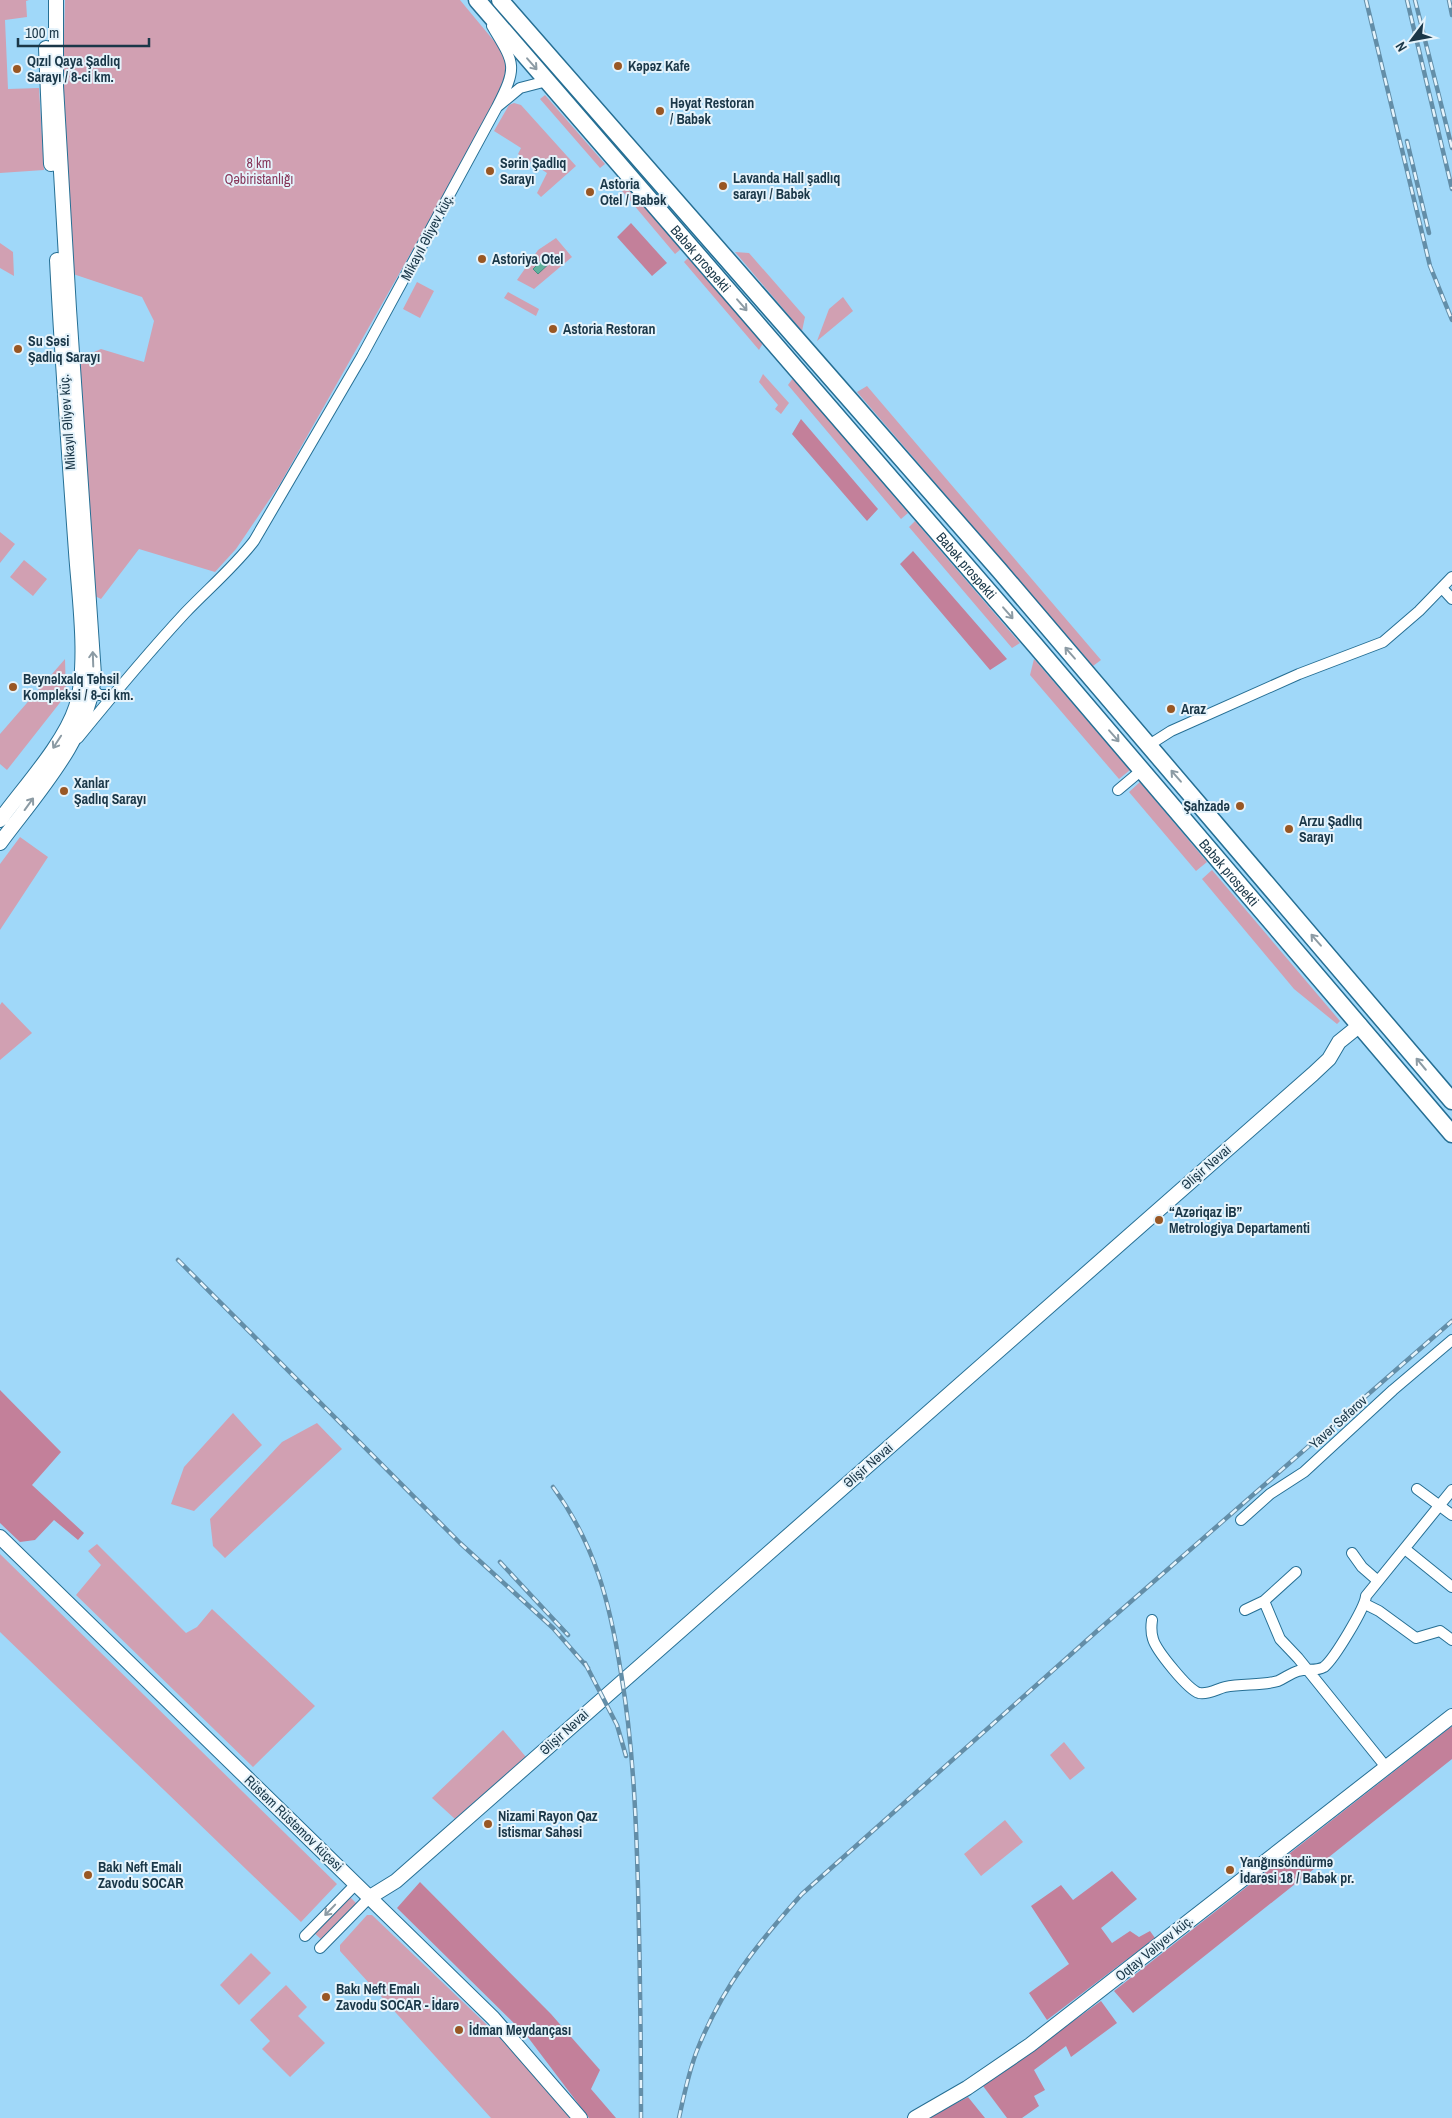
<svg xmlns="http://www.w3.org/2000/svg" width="1452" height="2118" font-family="'Archivo Narrow',sans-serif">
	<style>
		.green { fill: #d1a0b2 }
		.forest { fill: #c3809a }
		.water { fill: #5fb29d; stroke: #4a8d84 }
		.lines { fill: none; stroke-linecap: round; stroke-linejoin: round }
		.street-casing { stroke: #266f94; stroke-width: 12 }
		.secondary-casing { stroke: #266f94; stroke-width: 16 }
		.primary-casing { stroke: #266f94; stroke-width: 19 }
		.street { stroke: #fff; stroke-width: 10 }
		.secondary { stroke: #fff; stroke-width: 14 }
		.primary { stroke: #fff; stroke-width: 16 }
		.rail-casing { stroke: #638ea8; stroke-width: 4.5 }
		.rail { stroke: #e5f3fb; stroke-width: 2.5; stroke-dasharray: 8; stroke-linecap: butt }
		.oneway { stroke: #8c9ba4 }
		.poi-dot { fill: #995724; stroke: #e5f3fb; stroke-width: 2 }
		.labels { text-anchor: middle; stroke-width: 4; stroke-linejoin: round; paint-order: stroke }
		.poi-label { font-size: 14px; font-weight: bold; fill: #1a3748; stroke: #e5f3fb; text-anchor: start }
		.park-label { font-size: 14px; fill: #87365a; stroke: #e5f3fb }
		.street-label { font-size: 14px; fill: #1a3748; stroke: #e5f3fb }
	</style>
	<rect width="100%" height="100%" fill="#a0d8f9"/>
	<path class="green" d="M0 0H29L26 1 27 17 5 20 8 89 39 88 44 170 0 173Z
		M65 0H460L504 53 507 68 497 101 280 484 236 549 215 572 139 549 101 599 95 596 80 358 101 349 144 362 154 321 142 297 73 274 63 72Z
		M545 95 605 164 600 168 540 99Z
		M514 103 521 105 576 166 541 197 537 193 547 173 518 154 521 148 494 131 509 105Z
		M627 187 681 249 675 254 622 191Z
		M556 238 572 257 534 289 517 280 538 250Z
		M0 243 13 252 14 276 0 268Z
		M735 252 749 253 805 317 802 331Z
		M688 258 763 343 759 350 684 262Z
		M417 282 434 291 420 318 403 309Z
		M508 292 539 309 536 316 504 298Z
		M843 297 853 311 817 341 829 309Z
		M763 374 789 403 781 414 775 409 778 405 759 382Z
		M793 378 908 513 901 519 788 385Z
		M867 386 1101 660 1093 666 857 392Z
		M915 521 1020 643 1012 648 909 527Z
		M0 532 15 544 0 563Z
		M24 560 47 579 33 596 10 577Z
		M65 659 66 695 7 770 0 764V734Z
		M1034 659 1130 770 1119 779 1030 675Z
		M1140 782 1207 862 1196 871 1129 792Z
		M20 837 48 857 0 930V864Z
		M1212 870 1340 1021 1337 1024 1294 989 1202 879Z
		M2 1002 32 1033 0 1060V1005Z
		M233 1413 262 1445 194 1511 171 1504 184 1467Z
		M317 1423 342 1449 225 1558 213 1546 210 1519 282 1442Z
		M97 1544 186 1633 197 1627 212 1609 315 1706 253 1767 76 1595 101 1565 88 1551Z
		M0 1554 337 1884 301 1922 0 1632Z
		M503 1730 526 1757 455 1819 432 1798Z
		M1064 1742 1085 1768 1070 1780 1050 1755Z
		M1005 1820 1023 1842 981 1876 964 1854Z
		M349 1896 357 1904 322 1940 313 1932Z
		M367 1915H372L508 2045 571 2118H491L340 1951V1945Z
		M251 1953 271 1973 239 2005 220 1985Z
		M286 1985 307 2007 298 2016 325 2043 290 2077 262 2049 270 2041 250 2020Z"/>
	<path class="forest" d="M631 223 667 263 652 276 617 237Z
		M801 419 878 509 867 521 792 434Z
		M913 551 1007 659 990 670 900 564Z
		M0 1390 61 1452 32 1485 84 1533 78 1540 54 1520 35 1540 20 1542 0 1523Z
		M1452 1726V1759L1133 2013 1114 1991Z
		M1112 1871 1137 1899 1101 1928 1112 1943 1130 1931 1139 1937 1150 1931 1155 1938 1047 2020 1029 1993 1069 1964 1031 1906 1061 1885 1073 1900Z
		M420 1882 551 2014 600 2070 591 2089 616 2118H589L527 2036 397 1908Z
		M1101 2001 1117 2023 1071 2057 1066 2046 1034 2070 1045 2090 1034 2096 1039 2106 1022 2118H1007L983 2086Z
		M968 2097 985 2118H928Z"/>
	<path class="water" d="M549 253 554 259 538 274 533 269Z"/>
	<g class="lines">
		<g class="street-casing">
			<path id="street" d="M492 26C515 64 518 66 497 107L520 88 547 81
				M1442 588 1452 599
				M93 689 99 695H112
				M78 738C113 695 148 653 185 613 208 589 234 567 254 541L362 356 497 107
				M1149 745 1171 731 1299 674 1383 642 1419 611 1452 577
				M1118 790 1143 769
				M1417 1489 1452 1515
				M1241 1520 1270 1494 1304 1472 1393 1390 1452 1340
				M1405 1549 1452 1587
				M1352 1553 1362 1567 1378 1581
				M1264 1601 1280 1639 1298 1658 1386 1767
				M1365 1604 1379 1611 1416 1638 1440 1631 1452 1640
				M1245 1610 1264 1601 1296 1572
				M1152 1620C1151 1627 1151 1633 1153 1639 1156 1650 1188 1690 1199 1693 1208 1695 1217 1689 1225 1687 1242 1683 1261 1686 1278 1681 1285 1678 1291 1673 1298 1671 1307 1668 1315 1672 1324 1667 1334 1659 1365 1608 1366 1596L1452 1490
				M305 1936 356 1884
				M320 1948 370 1897"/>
		</g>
		<g class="secondary-casing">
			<path id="secondary" d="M46 48 51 164
				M0 820C24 787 64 744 76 707 89 665 79 596 76 552 69 455 62 358 57 260
				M0 843C36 794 89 738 94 675L69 309 56 86V0
				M0 1537 493 2018 580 2118
				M370 1897 396 1881 1313 1074 1329 1059 1339 1042 1360 1025
				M915 2118 967 2088 1030 2045 1452 1716"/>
		</g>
		<g class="primary-casing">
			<g id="primary">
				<path id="s1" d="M477 0 1035 645 1452 1134"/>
				<path d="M500 0 999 570 1452 1101"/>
			</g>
		</g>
		<use href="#street" class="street"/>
		<use href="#secondary" class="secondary"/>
		<use href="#primary" class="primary"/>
		<g class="rail-casing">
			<path id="rail" d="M1366 0 1430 266 1452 320
				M1407 0 1452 189
				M1415 0 1452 148
				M1449 0 1452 15
				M1407 141 1429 233
				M178 1260 460 1543 553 1628 588 1668
				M553 1487C595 1544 610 1603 621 1673 633 1744 636 1815 638 1887 640 1964 641 2041 641 2118
				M500 1562 568 1635
				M585 1663 617 1725 626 1756
				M679 2118C684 2095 689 2070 698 2048 723 1986 758 1943 802 1894L1096 1632 1452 1321"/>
		</g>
		<use href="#rail" class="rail"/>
	</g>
	<defs><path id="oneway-shaft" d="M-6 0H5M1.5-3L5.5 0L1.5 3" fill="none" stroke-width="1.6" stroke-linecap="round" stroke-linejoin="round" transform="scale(1.25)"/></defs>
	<g class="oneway">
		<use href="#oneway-shaft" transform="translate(532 64) rotate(49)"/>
		<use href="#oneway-shaft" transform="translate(742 305) rotate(49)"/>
		<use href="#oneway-shaft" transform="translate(1008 613) rotate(49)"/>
		<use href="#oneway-shaft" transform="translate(1070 653) rotate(-131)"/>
		<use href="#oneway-shaft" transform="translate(93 659) rotate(-92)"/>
		<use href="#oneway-shaft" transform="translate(1114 736) rotate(49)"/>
		<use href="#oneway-shaft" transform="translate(57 742) rotate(123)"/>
		<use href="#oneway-shaft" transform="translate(1176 776) rotate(-131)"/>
		<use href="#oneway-shaft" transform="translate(29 804) rotate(-54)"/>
		<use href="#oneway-shaft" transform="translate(1316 940) rotate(-131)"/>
		<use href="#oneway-shaft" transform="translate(1421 1064) rotate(-130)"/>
		<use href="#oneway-shaft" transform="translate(330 1910) rotate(134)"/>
	</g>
	<g class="poi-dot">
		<circle cx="618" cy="66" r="5"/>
		<circle cx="17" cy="69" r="5"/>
		<circle cx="660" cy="111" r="5"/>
		<circle cx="490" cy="171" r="5"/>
		<circle cx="723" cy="186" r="5"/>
		<circle cx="590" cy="192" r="5"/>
		<circle cx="482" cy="259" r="5"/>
		<circle cx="553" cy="329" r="5"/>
		<circle cx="18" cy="349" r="5"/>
		<circle cx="13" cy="687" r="5"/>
		<circle cx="1171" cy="709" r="5"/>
		<circle cx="64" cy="791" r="5"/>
		<circle cx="1240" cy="806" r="5"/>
		<circle cx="1289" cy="829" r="5"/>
		<circle cx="1159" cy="1220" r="5"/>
		<circle cx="488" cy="1824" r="5"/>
		<circle cx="1230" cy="1870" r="5"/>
		<circle cx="88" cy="1875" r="5"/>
		<circle cx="326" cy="1997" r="5"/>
		<circle cx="459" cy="2030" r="5"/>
	</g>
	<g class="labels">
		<g class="poi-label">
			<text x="27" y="66">Qızıl Qaya Şadlıq<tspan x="27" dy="16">Sarayı / 8-ci km.</tspan></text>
			<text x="628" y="71">Kəpəz Kafe</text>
			<text x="670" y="108">Həyat Restoran<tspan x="670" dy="16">/ Babək</tspan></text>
			<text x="500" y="168">Sərin Şadlıq<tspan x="500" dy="16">Sarayı</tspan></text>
			<text x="733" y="183">Lavanda Hall şadlıq<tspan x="733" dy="16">sarayı / Babək</tspan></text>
			<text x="600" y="189">Astoria<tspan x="600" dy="16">Otel / Babək</tspan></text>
			<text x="492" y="264">Astoriya Otel</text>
			<text x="563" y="334">Astoria Restoran</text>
			<text x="28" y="346">Su Səsi<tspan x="28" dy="16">Şadlıq Sarayı</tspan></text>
			<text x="23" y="684">Beynəlxalq Təhsil<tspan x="23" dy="16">Kompleksi / 8-ci km.</tspan></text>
			<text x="1181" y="714">Araz</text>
			<text x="74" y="788">Xanlar<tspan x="74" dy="16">Şadlıq Sarayı</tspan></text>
			<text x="1230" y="811" text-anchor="end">Şahzadə</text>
			<text x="1299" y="826">Arzu Şadlıq<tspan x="1299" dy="16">Sarayı</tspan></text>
			<text x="1169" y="1217">“Azəriqaz İB”<tspan x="1169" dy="16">Metrologiya Departamenti</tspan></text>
			<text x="498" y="1821">Nizami Rayon Qaz<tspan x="498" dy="16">İstismar Sahəsi</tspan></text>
			<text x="1240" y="1867">Yanğınsöndürmə<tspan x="1240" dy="16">İdarəsi 18 / Babək pr.</tspan></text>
			<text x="98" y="1872">Bakı Neft Emalı<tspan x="98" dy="16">Zavodu SOCAR</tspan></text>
			<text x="336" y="1994">Bakı Neft Emalı<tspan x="336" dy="16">Zavodu SOCAR - İdarə</tspan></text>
			<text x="469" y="2035">İdman Meydançası</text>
		</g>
		<g class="park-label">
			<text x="259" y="168">8 km<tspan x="259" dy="16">Qəbiristanlığı</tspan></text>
		</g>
		<g class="street-label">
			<text transform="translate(427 237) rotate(-62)" y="5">Mikayıl Əliyev küç.</text>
			<text dy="5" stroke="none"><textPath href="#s1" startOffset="342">Babək prospekti</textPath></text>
			<text transform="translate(67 422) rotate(-94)" y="5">Mikayıl Əliyev küç.</text>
			<text dy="5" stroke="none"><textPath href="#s1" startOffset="748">Babək prospekti</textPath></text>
			<text dy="5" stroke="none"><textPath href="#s1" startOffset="1152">Babək prospekti</textPath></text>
			<text transform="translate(1206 1167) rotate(-41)" y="5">Əlişir Nəvai</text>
			<text transform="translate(1338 1422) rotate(-42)" y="5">Yavər Səfərov</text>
			<text transform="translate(868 1465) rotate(-41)" y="5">Əlişir Nəvai</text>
			<text transform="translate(564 1732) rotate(-42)" y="5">Əlişir Nəvai</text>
			<text transform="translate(294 1823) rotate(44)" y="5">Rüstəm Rüstəmov küçəsi</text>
			<text transform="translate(1154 1948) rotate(-39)" y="5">Oqtay Vəliyev küç.</text>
		</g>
	</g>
	<g transform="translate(1412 40) rotate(238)" stroke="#e5f3fb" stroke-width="4" paint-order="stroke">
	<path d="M0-4L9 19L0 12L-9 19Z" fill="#1a3748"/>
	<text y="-8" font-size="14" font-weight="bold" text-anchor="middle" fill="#1a3748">N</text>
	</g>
	<path d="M18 38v8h131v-8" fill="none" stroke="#1a3748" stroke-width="2.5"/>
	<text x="25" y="38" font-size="15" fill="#1a3748" stroke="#e5f3fb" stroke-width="4" paint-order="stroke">100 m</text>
</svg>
